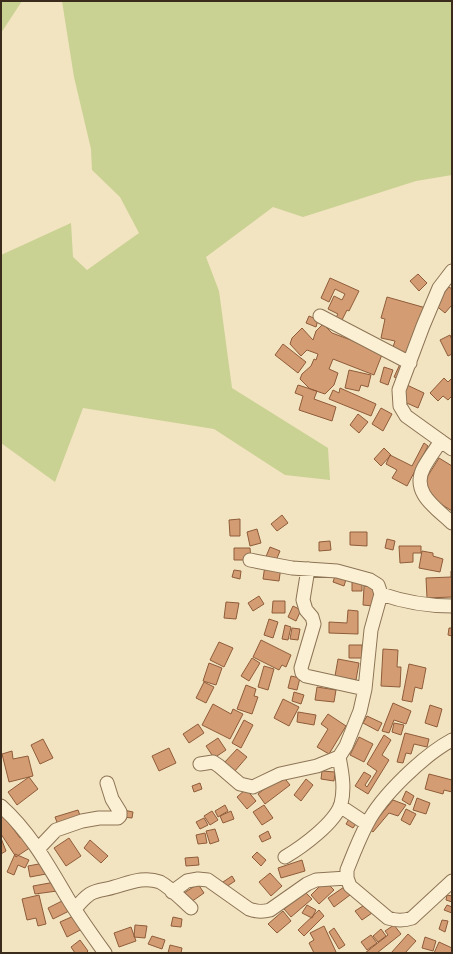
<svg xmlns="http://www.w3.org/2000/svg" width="453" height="954" font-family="Merriweather,serif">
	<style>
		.green { fill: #c9d193 }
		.building { fill: #d49c73; stroke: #8f5c3a }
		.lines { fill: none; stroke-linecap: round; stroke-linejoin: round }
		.minor-casing { stroke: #8d7456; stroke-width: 15 }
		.minor { stroke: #fcf0d4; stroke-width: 13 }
	</style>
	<rect width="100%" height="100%" fill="#f2e4c0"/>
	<path class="green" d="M1 1H22L1 33Z
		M62 1H452V175L416 181 303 217 273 207 206 257 219 291 232 388 328 448 330 480 285 475 214 429 83 408 55 482 1 443V255L71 223 73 257 87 270 139 233 120 197 92 170 91 149 74 77Z"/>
	<path class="building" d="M418 274 427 283 419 291 410 281Z
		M330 278 359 291 349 311 347 310 341 322 335 319 338 314 328 309 334 296 342 300 345 294 335 289 329 302 321 298Z
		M449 287 452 289V307L451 306 445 313 434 304Z
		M387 297 426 308 413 356 392 350 395 341 381 338 385 319 381 318Z
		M309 316 318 320 316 327 306 323Z
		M323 324 332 333 383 352 374 375 333 359 329 369 338 373 334 385 325 394 310 389 300 379 302 374 311 366 314 359 316 360 318 354 307 350 301 356 290 344 292 338 302 328 313 340 316 331Z
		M450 335 452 340V354L448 356 440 340Z
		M283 344 306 362 298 373 275 355Z
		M400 364 410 367 404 381 394 377Z
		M384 367 393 370 388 385 380 382Z
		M349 370 371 375 368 387 361 385 359 391 345 388Z
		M444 378 448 382 452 378V396L448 400 443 396 438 401 430 393Z
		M298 385 317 391 314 399 336 407 332 421 299 410 303 396 295 393Z
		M407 385 424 393 418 408 400 400Z
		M340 388 376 404 371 416 329 399 333 390 339 393Z
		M381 408 392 414 383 431 372 424Z
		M358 414 368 422 359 433 350 425Z
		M424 443 428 446 407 486 392 478 397 470 386 464 390 455 412 466Z
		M384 448 391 455 381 466 374 459Z
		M439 458 452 466V511L419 490Z
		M282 515 288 523 277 531 271 524Z
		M240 519V536H230L229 520Z
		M257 529 261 543 250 546 247 532Z
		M350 532H367V546L350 545Z
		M387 539 395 541 393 550 385 548Z
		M330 541 331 550 319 551V542Z
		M399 546H421V553H413V562L400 563Z
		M270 547 280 551 275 563 265 559Z
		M234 548H250L251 560H234Z
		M422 551 433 553V556L443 559 440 572 419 568Z
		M265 565 281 567 279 581 263 579Z
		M234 570 241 571 240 579 232 577Z
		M451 571H452V597L427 598 426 578 451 577Z
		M336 573 347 576 344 586 333 582Z
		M352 580H362V591H352Z
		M364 586 374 587 373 606 363 605Z
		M259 596 264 604 253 611 248 603Z
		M273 601H285V613H272Z
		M226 602 239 603 236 619 224 618Z
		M293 606 301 610 296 621 288 617Z
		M348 610 358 611V634L329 633V622L347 623Z
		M269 619 278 622 273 638 264 635Z
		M285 625 291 627 288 640 282 639Z
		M292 628 300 629 298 640 290 639Z
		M449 628H452V636L448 635Z
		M261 640 291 655 286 667 282 665 279 670 253 657Z
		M219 642 233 648 224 667 210 660Z
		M349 645H362V658H349Z
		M383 649 398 650 397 667H401L400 687 381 686Z
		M252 658 260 663 249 681 241 676Z
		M338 659 359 663 356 680 335 676Z
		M209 663 222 668 216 685 203 681Z
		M409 664 426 668 422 689 415 687 412 702 402 700Z
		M264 666 274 669 268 690 258 687Z
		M291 676 300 678 297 690 288 688Z
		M204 682 214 687 206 703 196 698Z
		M246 685 256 689 254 696 258 697 252 714 237 709Z
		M317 687 336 690 334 702 315 700Z
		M294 692 304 695 301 704 292 701Z
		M283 699 299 707 289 726 274 718Z
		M393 703 411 711 406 724 394 720 389 733 382 731Z
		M213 704 231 714 233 709 243 714 230 739 202 725Z
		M430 705 442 709 437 727 425 723Z
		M298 712 316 715 314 725 297 722Z
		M328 714 346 726 329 754 317 747 328 729 321 724Z
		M367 716 382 723 378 731 363 723Z
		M244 720 253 725 241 748 232 743Z
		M394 723 404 725 401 735 392 732Z
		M198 724 204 733 189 743 183 734Z
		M405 733 429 739 427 747 414 744 411 754 406 753 403 763 397 762Z
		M384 735 391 740 382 755 389 760 368 794 355 786 364 772 371 776 365 785 367 787 377 771 367 764Z
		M359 737 373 744 364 762 350 755Z
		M218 738 226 750 214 758 206 746Z
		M43 739 53 758 40 764 31 745Z
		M169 748 176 763 159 771 152 756Z
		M237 749 247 757 234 772 224 763Z
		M12 751 13 759 28 756 33 776 9 782 2 754Z
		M322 771 335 772 334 781 321 779Z
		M429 774 452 780V792L444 790 443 794 425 789Z
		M282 775 290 785 265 804 258 794Z
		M29 777 38 789 17 805 8 792Z
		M306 779 313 785 301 801 294 795Z
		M200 783 202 789 194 792 192 786Z
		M246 789 256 801 247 809 237 797Z
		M406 791 414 796 410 805 402 800Z
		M417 798 430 803 426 814 413 810Z
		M393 800 406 805 398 816 389 813 373 832 369 829Z
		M225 805 228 811 218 817 215 811Z
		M264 805 273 818 262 825 253 812Z
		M406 809 416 814 410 825 401 820Z
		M78 810 81 818 58 825 55 817Z
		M124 810 133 812 132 818 123 817Z
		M212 811 218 820 210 825 204 816Z
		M231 811 234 819 223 823 220 816Z
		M1 812 20 838 24 835 31 847 16 857 1 834Z
		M351 816 358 821 353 828 346 824Z
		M204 818 208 825 200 829 196 822Z
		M215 829 219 841 210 844 206 831Z
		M268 831 271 838 262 842 259 836Z
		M205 833 207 843 198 844 196 835Z
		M1 838 6 851 1 854Z
		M69 838 81 856 66 866 54 848Z
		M90 840 108 856 101 863 84 848Z
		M257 852 266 860 261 866 252 857Z
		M15 854 29 860 25 868 18 865 14 875 7 872Z
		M198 857 199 865 186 866 185 858Z
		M302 860 305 871 281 878 278 868Z
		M44 863 46 874 30 877 28 866Z
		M270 873 282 886 271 896 259 882Z
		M232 876 235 881 226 887 223 882Z
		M325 881 334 890 319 904 311 895Z
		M55 882 57 891 35 894 33 886Z
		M198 884 204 893 191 902 184 893Z
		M344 887 350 895 334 907 328 898Z
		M305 892 312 899 291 917 284 909Z
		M39 895 46 924 38 926 36 918 27 920 22 899Z
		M447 895 452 896V902L446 900Z
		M66 899 71 910 53 919 48 908Z
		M366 904 372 913 362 920 355 911Z
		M307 905 316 910 312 918 302 913Z
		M447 905 452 907V913L444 910Z
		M319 910 324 916 304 936 298 930Z
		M283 911 291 921 277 933 268 924Z
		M76 915 82 929 67 937 60 922Z
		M173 917 182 919 181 927 171 926Z
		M442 920 448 921 445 932 439 929Z
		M135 925 147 926 145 938 134 937Z
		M394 925 401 934 377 953H365L388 935 385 931Z
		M324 926 336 952 333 953H314L309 943 314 940 310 933Z
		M131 927 136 941 119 947 114 933Z
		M334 928 345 945 339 949 329 932Z
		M381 929 386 936 378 942 373 936Z
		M408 934 416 941 405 953H391Z
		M371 935 377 943 367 950 361 942Z
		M152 936 165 940 162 949 148 944Z
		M425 937 436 941 433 951 422 948Z
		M80 940 88 951 86 953H75L71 947Z
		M439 942 452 948V953H434Z
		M170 945 182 948 181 953H168Z"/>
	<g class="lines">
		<g class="minor-casing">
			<path id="minor" d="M452 271 439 288 423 326 399 390 400 406 406 416 452 449
				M320 316 410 363
				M441 441C435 450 429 458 424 467 410 492 436 508 452 523
				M308 569 303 600 306 610 312 617 314 624 301 668 302 673 306 676 365 689
				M381 594C404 602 427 606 452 606
				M452 740C424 755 381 796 367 824 359 839 353 855 347 870V878L350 886 388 918C397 921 403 921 412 918L452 881
				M200 764 213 762 219 766 240 784 253 787 280 774 317 766 339 757 346 746 360 711 365 689 371 630 381 594 378 585 370 580 337 571 292 568 250 560
				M1 806C30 832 48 865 67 897 79 917 92 935 105 953
				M340 806 367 824
				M38 849 56 830 82 821 99 818H118L120 816V812L112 799 107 783
				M285 857C302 847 335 823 341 804 345 789 342 772 339 757
				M172 892 187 881 198 879 208 880 249 909C257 912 262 912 270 910L307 884 316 880 347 878
				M75 909C79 904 84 898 90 894 98 889 106 890 114 887 129 883 144 876 160 882 171 888 182 900 191 908"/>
		</g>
		<use href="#minor" class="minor"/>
	</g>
	<rect width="453" height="954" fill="none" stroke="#3b2b1c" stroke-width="4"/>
</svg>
